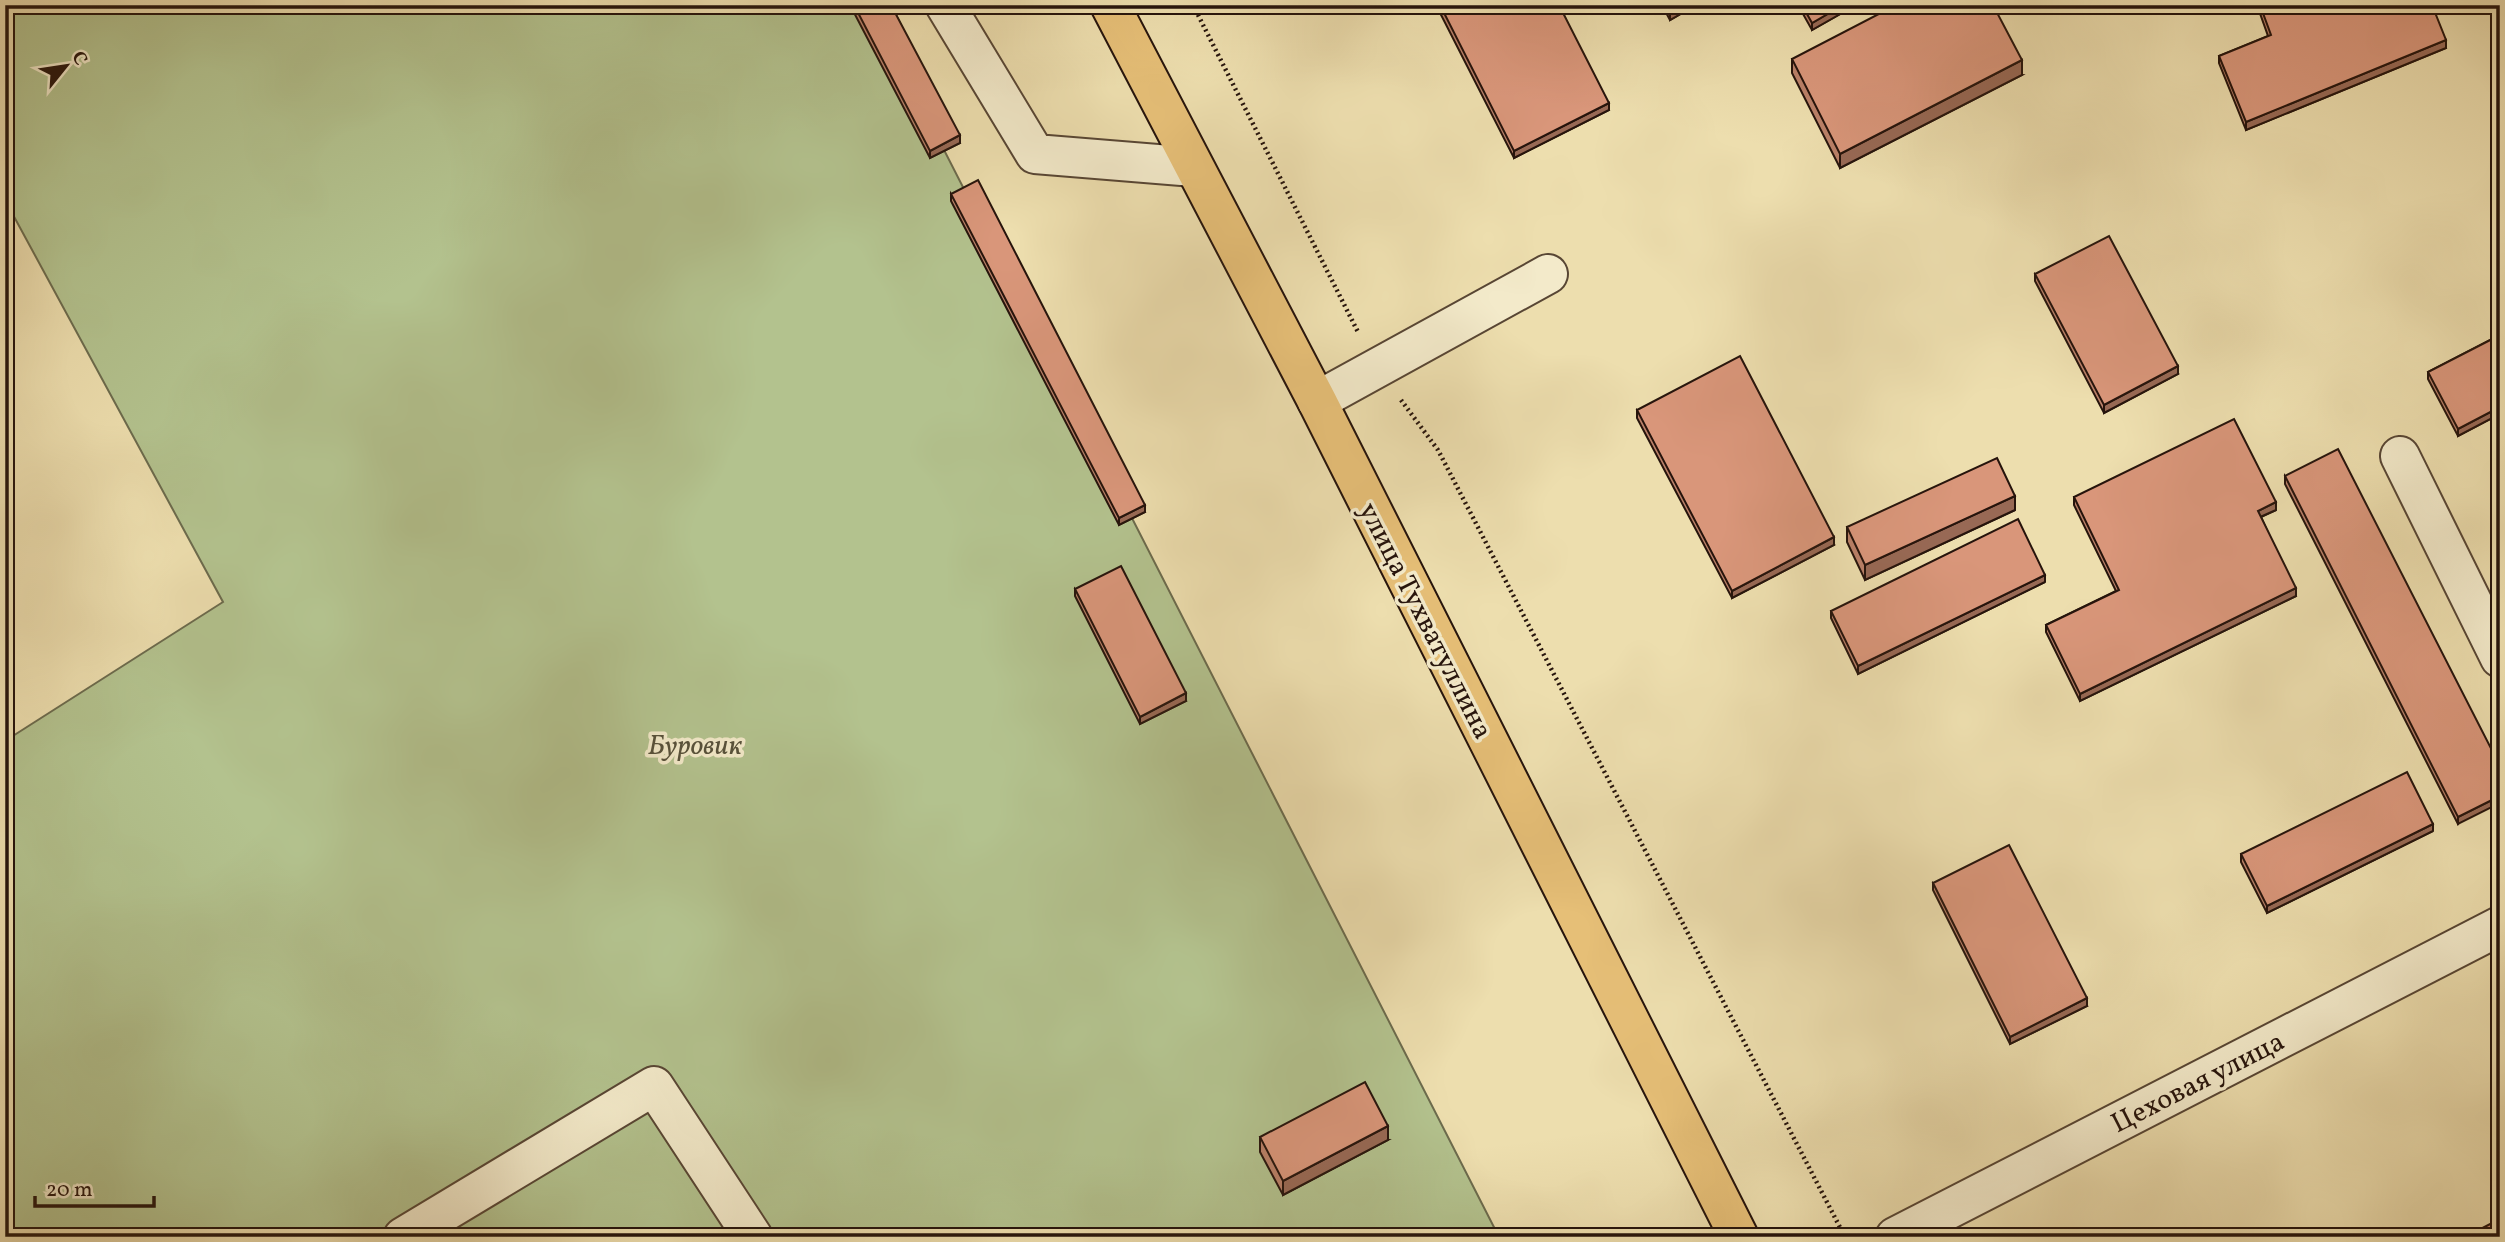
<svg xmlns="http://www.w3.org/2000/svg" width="2505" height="1242" font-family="Vollkorn,serif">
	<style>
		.green { fill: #b3c28e; stroke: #6c6b4d; stroke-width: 2 }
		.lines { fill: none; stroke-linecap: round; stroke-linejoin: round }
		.minor-casing { stroke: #584634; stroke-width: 42 }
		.major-casing { stroke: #26140c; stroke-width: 42 }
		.path { stroke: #26140c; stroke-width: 4.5; stroke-dasharray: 2 3.5; stroke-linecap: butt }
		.minor { stroke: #f3eaca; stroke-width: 38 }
		.major { stroke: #e6bf77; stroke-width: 38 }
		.wall { fill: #bb8169; stroke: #26140c; stroke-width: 2 }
		.shaded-wall { fill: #986955; stroke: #26140c; stroke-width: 2 }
		.building { fill: #d9967a; stroke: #26140c; stroke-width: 2 }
		.labels { text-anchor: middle; stroke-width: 7; stroke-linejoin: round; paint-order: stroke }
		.street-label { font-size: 28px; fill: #26140c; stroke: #f3eaca }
		.park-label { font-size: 28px; font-style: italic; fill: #57513a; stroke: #f3eaca }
	</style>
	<rect width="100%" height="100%" fill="#eddeae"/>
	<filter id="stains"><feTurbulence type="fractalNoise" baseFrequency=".00286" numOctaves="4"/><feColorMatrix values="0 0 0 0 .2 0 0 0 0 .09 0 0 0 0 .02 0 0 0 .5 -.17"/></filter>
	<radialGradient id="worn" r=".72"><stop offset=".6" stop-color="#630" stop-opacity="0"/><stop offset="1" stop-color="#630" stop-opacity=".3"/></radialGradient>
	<path class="green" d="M28 5H870L1499 1237H5V741L223 602 5 200V18Z"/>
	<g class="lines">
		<g class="minor-casing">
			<path id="minor" d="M945 5 1035 154 1194 167
				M1317 401 1548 274
				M2400 456 2500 658
				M403 1237 654 1086 753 1237
				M1895 1237 2500 926"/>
		</g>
		<g class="major-casing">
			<path id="major" d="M1110 5 1317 401 1739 1237"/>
		</g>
		<path class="path" d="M1193 5 1359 334
			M1401 400 1438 450 1845 1237"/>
		<use href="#minor" class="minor"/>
		<use href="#major" class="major"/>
	</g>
	<path class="wall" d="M850 5H891L960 143 930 158Z
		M1436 5H1559L1609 110 1514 158Z
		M1662 5H1696L1670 20Z
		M1798 5H1856L1812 30Z
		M2257 5H2432L2446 48 2246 130 2219 63V56L2268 36Z
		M1792 59 2022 75 1840 168 1792 73Z
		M951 194 1145 512 1119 525 951 201Z
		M2035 274 2178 374 2104 413 2035 281Z
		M2500 335V414L2458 436 2428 379V372Z
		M1637 410 1834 545 1732 598 1637 418Z
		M2285 476 2500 766 2458 824 2285 484Z
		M2074 497 2276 510 2261 517 2296 596 2080 701 2046 632V625L2116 591 2074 505Z
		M2015 510 1865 580 1847 542V527Z
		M2045 582 1858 674 1831 618V611Z
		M1075 589 1186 701 1140 724 1075 596Z
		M2433 831 2267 913 2241 862V854Z
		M1933 883 2087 1006 2010 1044 1933 890Z
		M1260 1137 1388 1140 1283 1195 1260 1152Z"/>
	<path class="shaded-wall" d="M1683 5H1696L1670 20V12Z
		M1843 5H1856L1812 30V23Z
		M2446 40V48L2246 130V122Z
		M2022 60V75L1840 168V154Z
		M1609 103V110L1514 158V151Z
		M960 135V143L930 158V151Z
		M2178 366V374L2104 413V405Z
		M2500 407V414L2458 436V429Z
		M2015 496V510L1865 580V565Z
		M2276 502V510L2258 518V511Z
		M1145 505V512L1119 525V518Z
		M1834 537V545L1732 598V591Z
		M2045 575V582L1858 674V666Z
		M2296 588V596L2080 701V694Z
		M1186 693V701L1140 724V717Z
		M2500 796V803L2458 824V817Z
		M2433 824V831L2267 913V906Z
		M2087 998V1006L2010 1044V1037Z
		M1388 1126V1140L1283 1195V1181Z"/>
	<path class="building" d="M854 5H891L960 135 930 151Z
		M1440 5H1559L1609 103 1514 151Z
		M1666 5H1683L1670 12Z
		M1802 5H1843L1812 23Z
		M1896 5H1993L2022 60 1840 154 1792 59Z
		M2260 5H2432L2446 40 2246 122 2219 56 2271 35Z
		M978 180 1145 505 1119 518 951 194Z
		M2109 236 2178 366 2104 405 2035 274Z
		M2500 335V407L2458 429 2428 372Z
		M1740 356 1834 537 1732 591 1637 410Z
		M2234 419 2276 502 2258 511 2296 588 2080 694 2046 625 2119 590 2074 497Z
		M2338 449 2500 766V796L2458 817 2285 476Z
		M1997 458 2015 496 1865 565 1847 527Z
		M2018 519 2045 575 1858 666 1831 611Z
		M1121 566 1186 693 1140 717 1075 589Z
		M2407 772 2433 824 2267 906 2241 854Z
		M2009 845 2087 998 2010 1037 1933 883Z
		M1365 1082 1388 1126 1283 1181 1260 1137Z
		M2500 1219V1237H2465Z"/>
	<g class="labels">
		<g class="street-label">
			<text transform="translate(1427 620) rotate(63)" y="10">улица Тухватуллина</text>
			<text transform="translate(2197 1081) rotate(-27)" y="10">Цеховая улица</text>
		</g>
		<g class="park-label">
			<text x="695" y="754">Буровик</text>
		</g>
	</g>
	<rect width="2505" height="1242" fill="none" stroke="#eddeae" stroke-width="28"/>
	<rect x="7" y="7" width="2491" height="1228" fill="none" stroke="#26140c" stroke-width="3.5"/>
	<rect x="14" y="14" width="2477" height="1214" fill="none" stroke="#26140c" stroke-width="2"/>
	<g transform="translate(66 66) rotate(60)" stroke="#f3eaca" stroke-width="5" paint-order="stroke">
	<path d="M0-5L12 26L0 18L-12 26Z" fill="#26140c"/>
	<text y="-10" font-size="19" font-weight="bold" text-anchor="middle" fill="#26140c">С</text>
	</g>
	<path d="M35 1196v10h119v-10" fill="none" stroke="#26140c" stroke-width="3.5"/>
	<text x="46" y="1196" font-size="21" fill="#26140c" stroke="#f3eaca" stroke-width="5" paint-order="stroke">20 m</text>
	<rect width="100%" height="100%" filter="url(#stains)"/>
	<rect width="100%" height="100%" fill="url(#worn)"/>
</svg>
